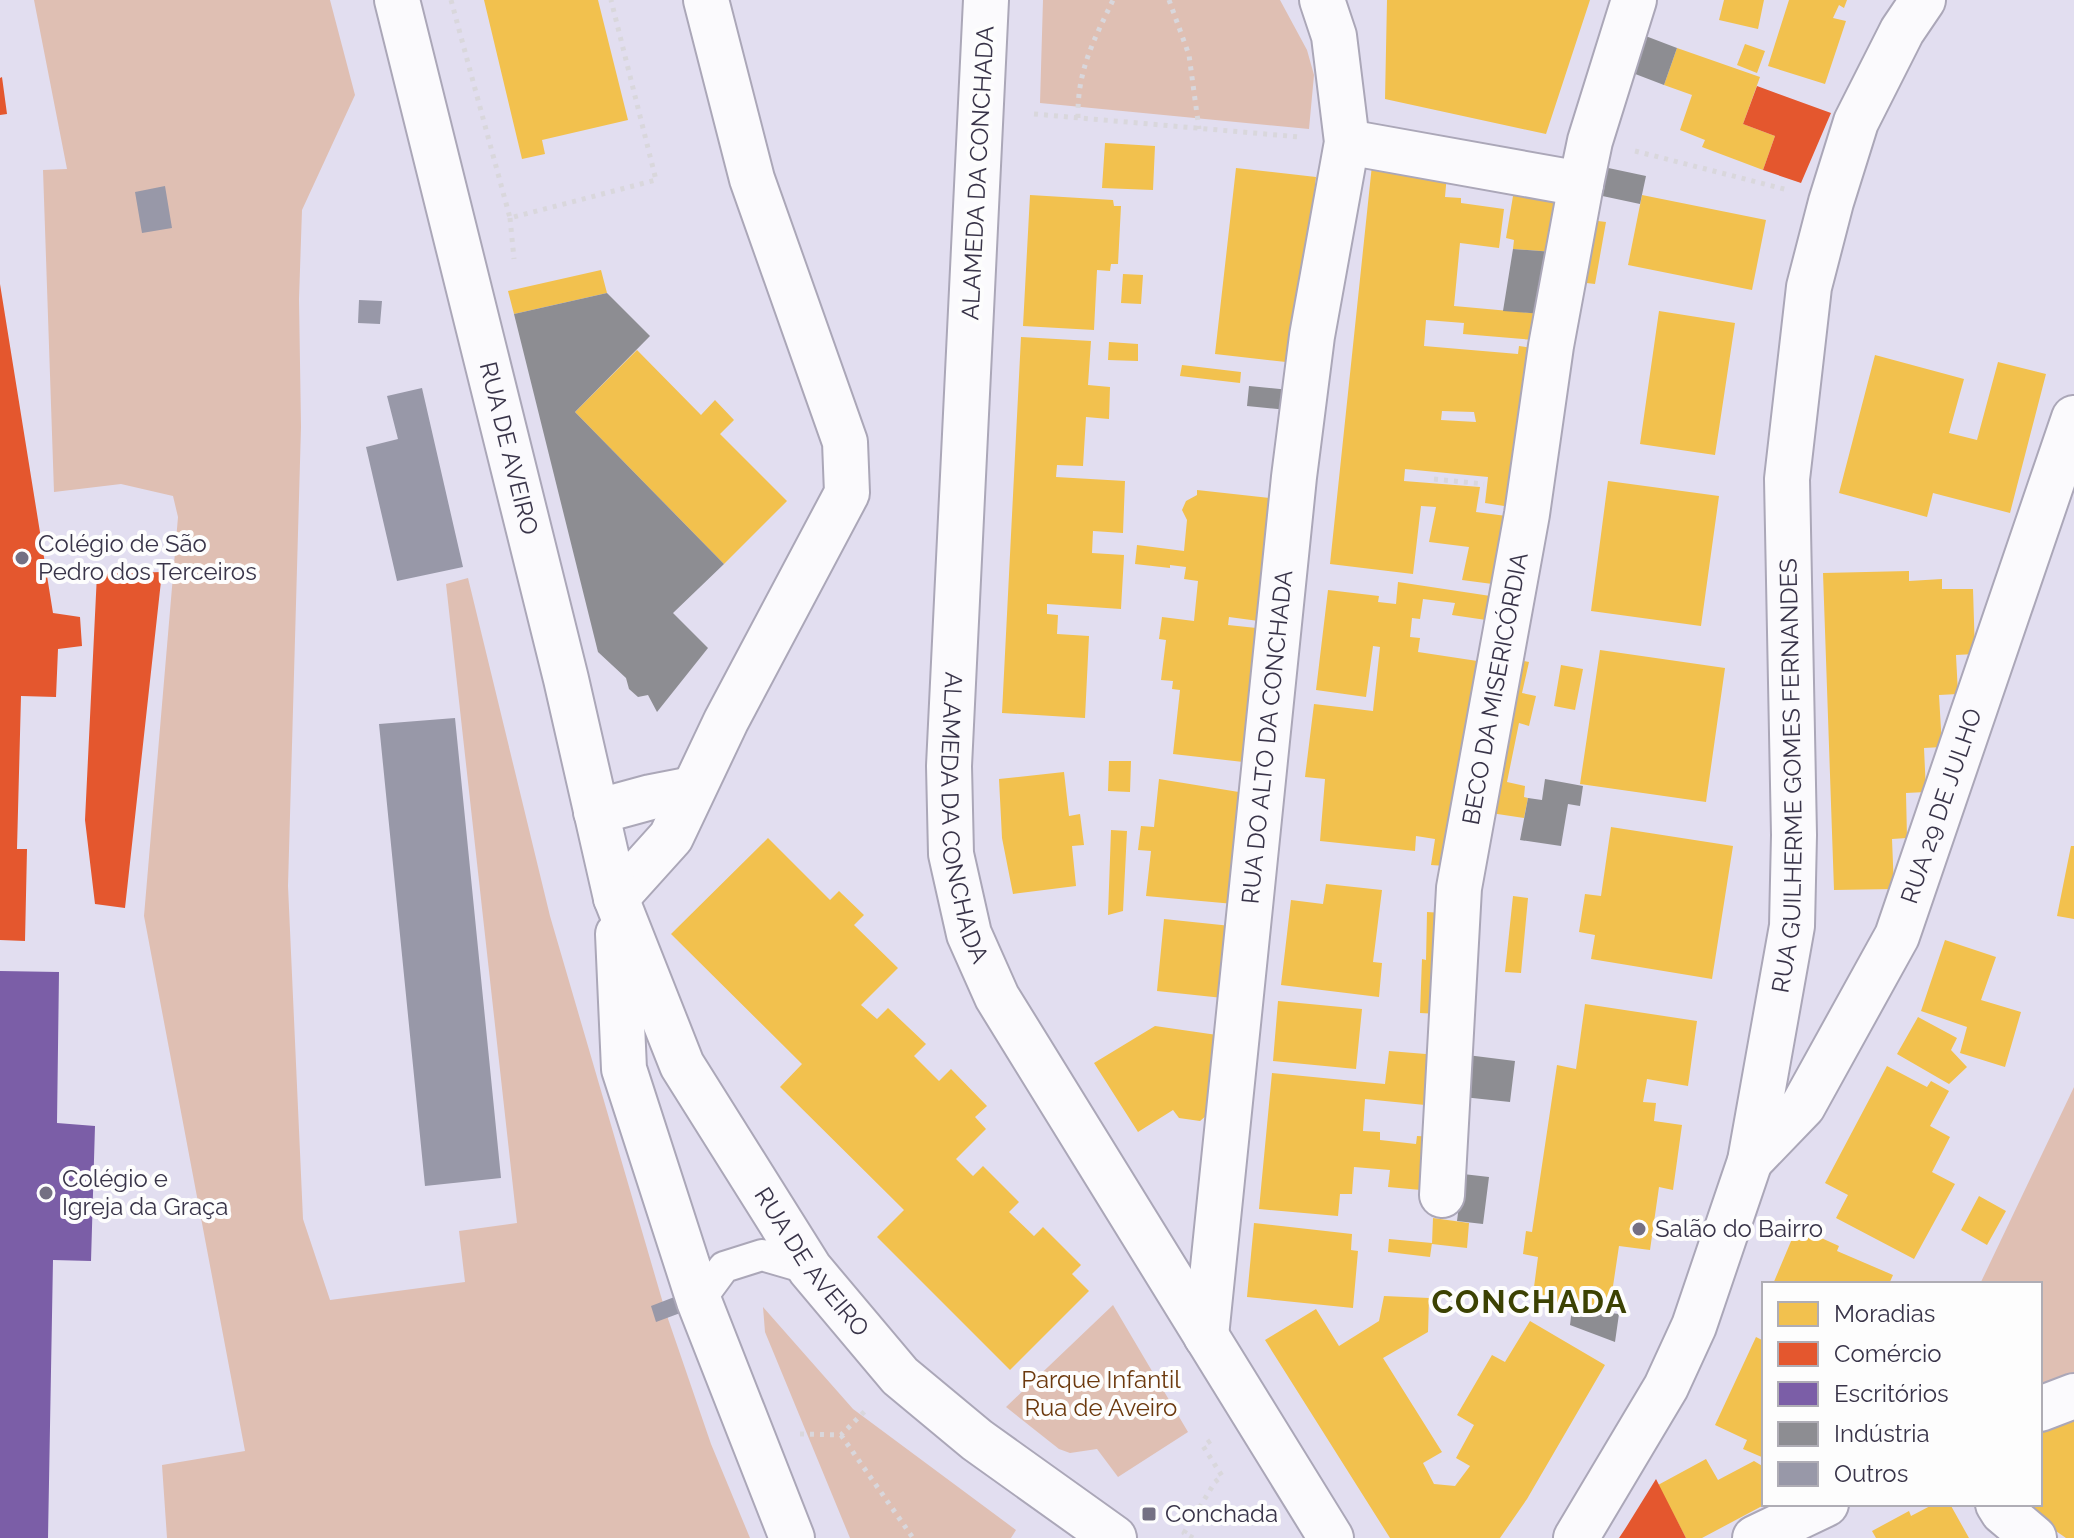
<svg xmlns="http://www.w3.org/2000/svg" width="2074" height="1538" font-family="Raleway,sans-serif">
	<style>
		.green { fill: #dfbfb3 }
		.homes { fill: #f2c14e; fill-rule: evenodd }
		.shops { fill: #e4572e }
		.offices { fill: #7b5ea7 }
		.industry { fill: #8d8d92 }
		.building { fill: #9898a8 }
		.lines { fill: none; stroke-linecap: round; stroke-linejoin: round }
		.service-casing { stroke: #aba7b8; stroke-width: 34 }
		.minor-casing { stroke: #aba7b8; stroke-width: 48 }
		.tertiary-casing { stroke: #aba7b8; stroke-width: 48 }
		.path { stroke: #d9d7dc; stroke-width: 5; stroke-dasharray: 4 6; stroke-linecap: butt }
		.service { stroke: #fbfafd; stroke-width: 30 }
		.minor { stroke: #fbfafd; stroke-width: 44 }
		.tertiary { stroke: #fbfafd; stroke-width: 44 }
		.poi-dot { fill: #747083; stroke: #fdfdfd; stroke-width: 3 }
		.labels { text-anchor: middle; stroke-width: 8; stroke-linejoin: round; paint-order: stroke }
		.street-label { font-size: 24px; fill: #393449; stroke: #fdfdfd }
		.poi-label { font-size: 24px; fill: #393449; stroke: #fdfdfd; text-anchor: start }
		.park-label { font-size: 24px; fill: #6c390e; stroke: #fdfdfd }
		.district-label { font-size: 32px; font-weight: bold; letter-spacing: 2px; fill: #3c4203; stroke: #fdfdfd }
	</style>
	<rect width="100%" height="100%" fill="#e2def0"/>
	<path class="green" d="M34 0H330L355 95 302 210 299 299 301 427 288 886 303 1219 330 1300 465 1282 459 1231 517 1223 446 584 468 578 550 916 665 1310 711 1444 750 1538H167L162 1465 245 1451 144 916 178 517 173 496 121 484 54 492 43 170 67 169Z
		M1043 0H1280L1307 50 1314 75 1309 129 1040 103Z
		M2074 1087V1379L2040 1393V1284H1980Z
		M1113 1305 1188 1432 1118 1477 1097 1449 1070 1453 1059 1449 1006 1407Z
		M763 1307 853 1409 1016 1530 1011 1538H850L765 1332Z"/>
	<path class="homes" d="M484 0H598L628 120 542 140 545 154 522 159Z
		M1387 0H1590L1546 134 1385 99Z
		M1724 0H1764L1758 29 1719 20Z
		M1789 0H1847L1844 8 1839 5 1833 18 1846 21 1825 84 1768 66Z
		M1745 44 1765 51 1757 73 1737 65Z
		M1677 48 1760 77 1743 124 1775 136 1763 170 1702 147 1705 140 1680 130 1692 95 1664 85Z
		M1105 143 1155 146 1153 190 1102 188Z
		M1372 165 1447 174 1445 197 1461 198V203L1504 209 1499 248 1460 243 1454 306 1542 314 1517 508 1485 503 1488 477 1405 469 1404 481 1480 487 1476 512 1514 517 1500 585 1462 580 1469 547 1429 542 1436 507 1421 506 1413 574 1330 564ZM1426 320 1464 323 1463 334 1534 340 1533 348 1519 346 1518 354 1424 346ZM1442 411 1474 412 1476 422 1441 420Z
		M1236 168 1316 177 1295 363 1215 354Z
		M1515 184 1565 192 1554 252 1513 249 1514 240 1506 238Z
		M1030 195 1113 200 1114 206H1121L1118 264H1111L1110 271 1097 270 1094 330 1023 326Z
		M1642 195 1766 220 1752 290 1628 265Z
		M1590 220 1606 222 1595 284 1578 282Z
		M601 270 607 293 514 314 508 291Z
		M1123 274 1143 275 1141 304 1121 303Z
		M1659 311 1735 323 1715 455 1640 444Z
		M1021 337 1091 341 1088 385 1110 387 1109 419 1086 417 1083 466 1057 465 1056 477 1125 481 1123 533 1093 531 1092 553 1124 555 1121 609 1047 604V614L1058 615 1057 634 1089 636 1085 718 1002 713Z
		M1109 342 1138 344V361L1108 360Z
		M637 350 701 415 715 400 734 420 720 434 787 501 724 564 575 412Z
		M1875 355 1964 379 1949 433 1977 440 1998 362 2046 374 2010 513 1933 493 1927 517 1839 493Z
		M1182 365 1241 372 1240 383 1180 376Z
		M1608 481 1719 496 1701 626 1591 611Z
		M1197 490 1280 499 1266 622 1229 617 1228 625 1266 629 1252 763 1173 754 1180 690 1172 689 1173 681 1161 680 1166 640 1159 639 1162 617 1194 621 1198 581 1184 579 1186 567 1170 565V568L1135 564 1137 545 1184 551 1187 520 1182 510 1186 501 1197 495Z
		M1909 571V581L1942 579V589H1973L1975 654 1956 655 1958 694 1939 695 1942 747 1924 748 1926 792 1906 793 1907 838 1892 839 1894 889 1834 890 1823 573Z
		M1398 582 1497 597 1493 621 1452 615 1455 603 1423 599 1420 619 1412 618 1410 637 1420 638 1418 652 1484 662 1446 866 1431 865 1435 839 1416 836 1415 851 1320 841 1325 779 1305 777 1314 704 1373 711 1380 647 1373 646 1366 697 1316 690 1328 590 1379 596 1378 602 1396 604Z
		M1600 650 1725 668 1706 802 1580 784Z
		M1513 659 1529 662 1522 693 1536 696 1529 726 1519 723 1507 782 1525 786 1524 797 1528 798 1524 818 1484 812Z
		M1561 665 1583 669 1575 710 1554 706Z
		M1109 761H1131L1130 792 1108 791Z
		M1064 772 1069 816 1080 814 1084 845 1072 846 1076 886 1013 894 1002 838 999 779Z
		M1159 779 1245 793 1234 904 1146 896 1151 851 1138 850 1141 826 1154 827Z
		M1611 827 1733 846 1712 979 1591 959 1595 935 1579 932 1585 894 1601 896Z
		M1111 830 1127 831 1123 911 1108 915Z
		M768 838 830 900 839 891 864 915 854 925 898 968 861 1005 877 1019 888 1008 926 1044 914 1056 939 1081 951 1069 987 1106 975 1117 986 1129 956 1159 973 1176 983 1166 1019 1202 1009 1212 1034 1236 1043 1227 1081 1265 1072 1274 1089 1291 1010 1370 877 1237 904 1210 780 1087 802 1064 671 934Z
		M2071 846H2074V919L2057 916Z
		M1326 884 1382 890 1373 962 1382 963 1379 997 1281 985 1291 900 1323 904Z
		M1513 896 1528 898 1521 973 1505 972Z
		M1427 912 1443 913 1439 1014 1420 1013 1422 959 1426 960Z
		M1164 919 1231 926 1223 998 1157 991Z
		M1945 940 1996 957 1981 1000 2021 1012 2005 1067 1960 1053 1967 1027 1921 1011Z
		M1278 1001 1362 1009 1356 1069 1273 1061Z
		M1585 1004 1697 1021 1688 1086 1647 1079 1643 1102 1656 1103 1654 1121 1682 1125 1673 1190 1659 1187 1650 1250 1619 1246 1609 1313 1532 1302 1538 1257 1523 1254 1526 1231 1532 1232 1557 1065 1576 1069Z
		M1918 1017 1957 1038 1951 1050 1967 1067 1949 1084 1897 1054Z
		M1155 1026 1217 1035 1207 1115 1200 1121 1179 1118 1173 1110 1138 1132 1094 1063Z
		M1389 1051 1438 1055 1435 1106 1365 1099 1363 1131 1380 1132V1140L1416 1144 1417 1136 1437 1137 1432 1191 1388 1187 1390 1170 1354 1167 1352 1194H1340L1338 1216 1259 1209 1272 1073 1385 1084Z
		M1887 1066 1927 1087 1931 1081 1949 1091 1930 1126 1950 1137 1932 1172 1955 1184 1914 1259 1836 1218 1848 1195 1825 1183Z
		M1979 1196 2006 1211 1987 1245 1961 1230Z
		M1433 1218 1469 1223 1467 1248 1432 1244Z
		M1254 1223 1352 1234 1351 1250 1358 1251 1353 1308 1247 1297Z
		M1797 1227 1839 1246 1837 1251 1893 1275 1889 1284H1773Z
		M1389 1239 1432 1243 1430 1257 1388 1252Z
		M1384 1296 1429 1298 1428 1332 1383 1358 1442 1452 1423 1463 1434 1484 1455 1486 1470 1466 1456 1458 1474 1425 1457 1415 1492 1355 1505 1362 1530 1321 1605 1365 1527 1499 1500 1538H1390L1265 1340 1316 1309 1339 1346 1379 1321Z
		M1756 1337 1764 1341V1458L1743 1449 1747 1440 1715 1425Z
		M2074 1417V1538H2066L2040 1520 2022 1504H2040V1429Z
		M1706 1459 1718 1480 1754 1461 1764 1467V1505L1702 1538H1686L1658 1485Z
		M1934 1504H1950L1969 1538H1876L1872 1531 1909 1511 1911 1516Z"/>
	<path class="shops" d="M2 77 7 114 0 115V78Z
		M1757 86 1831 113 1801 183 1763 170 1775 136 1743 124Z
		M0 284 53 613 80 617 82 646 58 649 56 697 21 696 17 849H27L25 941 0 940Z
		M162 572 125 908 95 904 85 820 97 574Z
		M1656 1479 1686 1538H1619L1625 1529Z"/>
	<path class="offices" d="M0 971 59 972 57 1123 95 1126 91 1261 53 1260 48 1538H0Z"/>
	<path class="industry" d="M1643 35 1677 48 1664 85 1630 72Z
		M1599 166 1646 176 1640 204 1593 194Z
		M1513 249 1554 252 1542 314 1503 311Z
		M607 293 650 336 575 412 724 564 673 613 708 648 657 712 648 695 638 697 629 689 626 678 598 652 514 314Z
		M1249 386 1290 390 1288 410 1247 406Z
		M1545 779 1583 786 1580 806 1568 804 1561 846 1520 840 1528 798 1542 800Z
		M1467 1055 1515 1061 1510 1102 1463 1097Z
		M1463 1174 1489 1177 1483 1224 1457 1221Z
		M1572 1308 1619 1314 1615 1342 1570 1325Z"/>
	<path class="building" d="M165 186 172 228 142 233 135 192Z
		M359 300 382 301 380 324 358 323Z
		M422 388 463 567 397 581 366 447 398 439 387 396Z
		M455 718 501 1178 425 1186 379 724Z
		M677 1296 683 1312 656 1322 651 1306Z"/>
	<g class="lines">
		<g class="service-casing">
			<path id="service" d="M699 1301 724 1267 762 1255 810 1269"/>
		</g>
		<g class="minor-casing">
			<g id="minor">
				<path id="s1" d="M986 0 949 766 951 854 969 934 997 997 1331 1538"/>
				<path d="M1347 142 1581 184"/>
				<path d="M596 812 651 797 692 789"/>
				<path d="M616 898 671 837 726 721 847 493 845 442 752 179 706 0"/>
				<path id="s2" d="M1750 1161 1803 1106 1897 936 2074 418"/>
				<path id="s3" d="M1442 1195 1459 888 1527 514 1551 346 1581 184 1590 141 1634 0"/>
				<path id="s4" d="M1206 1336 1294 477 1312 336 1347 142 1334 36 1322 0"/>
				<path d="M2040 1409 2074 1396"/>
				<path d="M1998 1504 2003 1512 2034 1538"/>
				<path id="s5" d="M1576 1538 1666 1387 1694 1326 1750 1161 1792 926 1794 835 1787 479 1809 287 1831 202 1856 122 1902 31 1923 0"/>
				<path d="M1755 1538 1826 1504"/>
			</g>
		</g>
		<g class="tertiary-casing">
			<g id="tertiary">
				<path id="s6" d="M397 0 566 679 616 898 682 1065 810 1269 900 1376 977 1440 1114 1538"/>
				<path d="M618 934 624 1069 699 1301 792 1538"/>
			</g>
		</g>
		<path class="path" d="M451 0 510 218 656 180 611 0
			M1169 0 1189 55 1199 129
			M1034 114 1300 137
			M1078 118C1077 71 1093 42 1113 0
			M1635 151 1788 190
			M510 218 514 259
			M1434 479 1484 484
			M800 1434 841 1435 867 1409
			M841 1435 913 1538
			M1193 1538 1184 1533 1215 1482 1222 1476 1203 1446 1213 1439"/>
		<use href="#service" class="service"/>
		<use href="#minor" class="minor"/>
		<use href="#tertiary" class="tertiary"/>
	</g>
	<g class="poi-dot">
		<circle cx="22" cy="558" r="8"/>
		<circle cx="46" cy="1193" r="8"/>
		<circle cx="1639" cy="1229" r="8"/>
		<rect x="1141" y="1506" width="16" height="16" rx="4"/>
	</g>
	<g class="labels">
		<g class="street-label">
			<text transform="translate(978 173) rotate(-87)" y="8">ALAMEDA DA CONCHADA</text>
			<text dy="8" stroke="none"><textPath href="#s6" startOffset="462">RUA DE AVEIRO</textPath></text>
			<text dy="8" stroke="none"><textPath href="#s3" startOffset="510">BECO DA MISERICÓRDIA</textPath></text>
			<text dy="8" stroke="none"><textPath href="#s4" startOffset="602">RUA DO ALTO DA CONCHADA</textPath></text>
			<text dy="8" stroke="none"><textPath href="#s5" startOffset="806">RUA GUILHERME GOMES FERNANDES</textPath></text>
			<text dy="8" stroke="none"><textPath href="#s2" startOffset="408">RUA 29 DE JULHO</textPath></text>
			<text dy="8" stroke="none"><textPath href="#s1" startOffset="820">ALAMEDA DA CONCHADA</textPath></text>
			<text dy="8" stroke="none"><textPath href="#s6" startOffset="1340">RUA DE AVEIRO</textPath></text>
		</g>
		<g class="poi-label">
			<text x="38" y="552">Colégio de São<tspan x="38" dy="28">Pedro dos Terceiros</tspan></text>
			<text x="62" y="1187">Colégio e<tspan x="62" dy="28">Igreja da Graça</tspan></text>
			<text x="1655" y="1237">Salão do Bairro</text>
			<text x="1165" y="1522">Conchada</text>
		</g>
		<g class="park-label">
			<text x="1101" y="1388">Parque Infantil<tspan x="1101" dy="28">Rua de Aveiro</tspan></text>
		</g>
		<g class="district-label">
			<text x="1530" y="1313">CONCHADA</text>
		</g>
	</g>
	<rect x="1762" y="1282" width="280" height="224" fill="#fdfdfd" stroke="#afadb5" stroke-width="2"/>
	<rect x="1778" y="1302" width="40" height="24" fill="#f2c14e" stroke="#afadb5" stroke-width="2"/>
	<text x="1834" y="1322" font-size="24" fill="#393449">Moradias</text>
	<rect x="1778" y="1342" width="40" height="24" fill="#e4572e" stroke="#afadb5" stroke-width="2"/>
	<text x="1834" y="1362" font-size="24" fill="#393449">Comércio</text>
	<rect x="1778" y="1382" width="40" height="24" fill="#7b5ea7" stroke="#afadb5" stroke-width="2"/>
	<text x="1834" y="1402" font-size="24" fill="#393449">Escritórios</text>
	<rect x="1778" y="1422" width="40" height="24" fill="#8d8d92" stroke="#afadb5" stroke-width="2"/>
	<text x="1834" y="1442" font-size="24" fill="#393449">Indústria</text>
	<rect x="1778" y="1462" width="40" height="24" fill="#9898a8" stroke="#afadb5" stroke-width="2"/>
	<text x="1834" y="1482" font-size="24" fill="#393449">Outros</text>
</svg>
